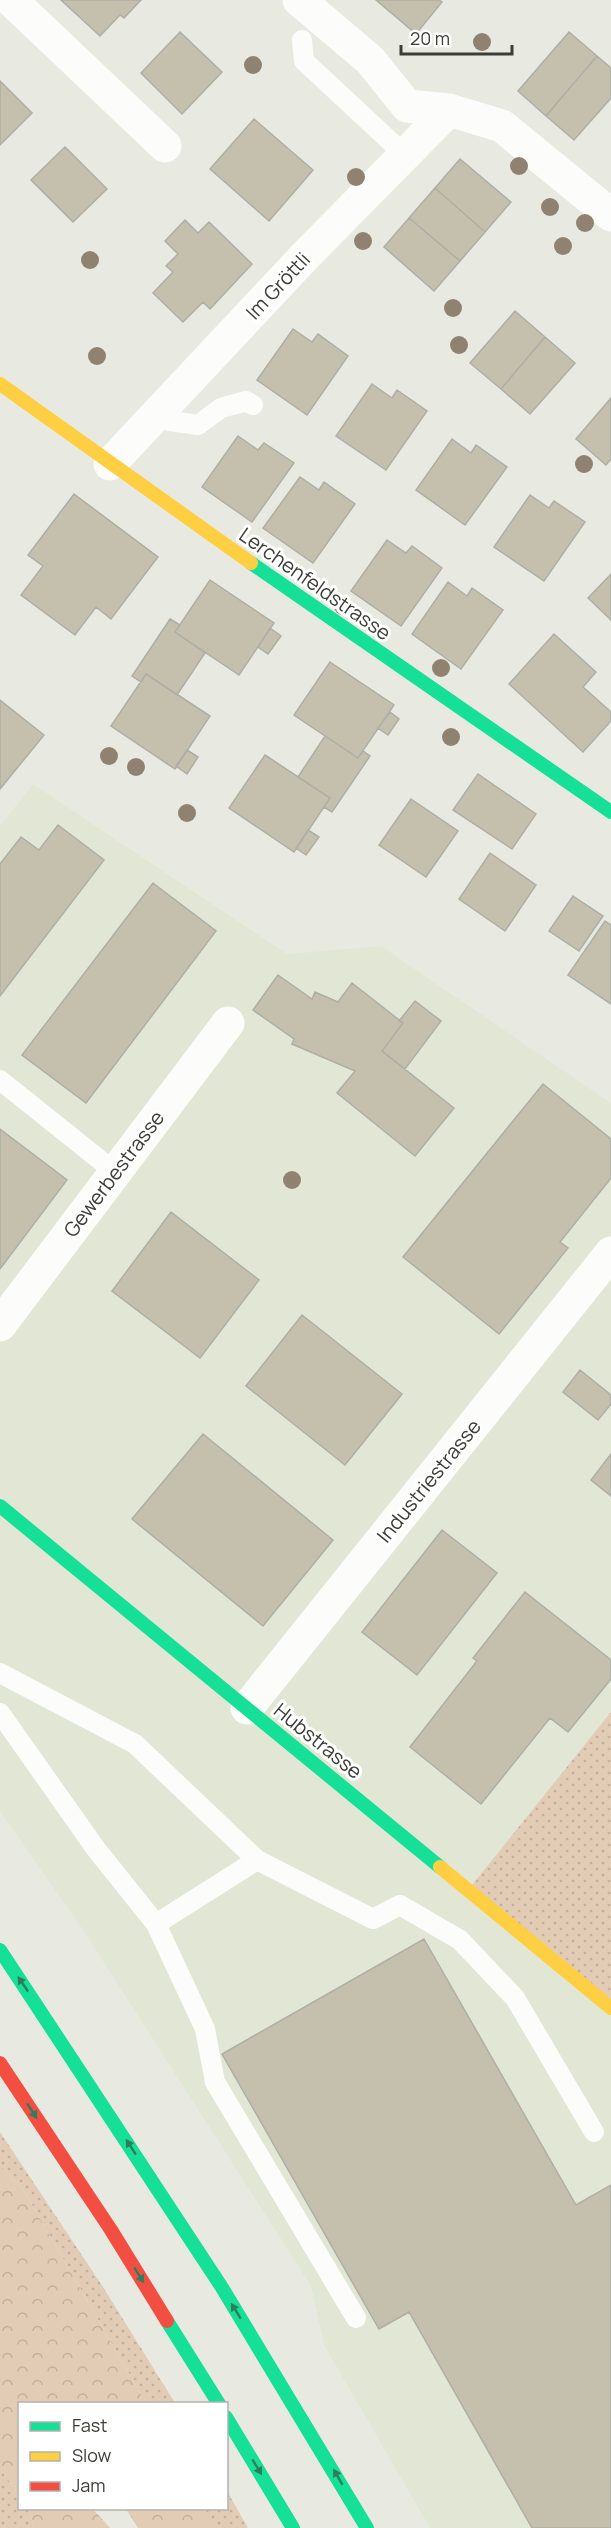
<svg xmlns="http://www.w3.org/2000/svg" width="611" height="2528" font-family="Manrope,sans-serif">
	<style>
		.built { fill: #e2e7d5 }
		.grass { fill: url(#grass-dots) }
		.forest { fill: url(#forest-crowns) }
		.building { fill: #c5c0ad; stroke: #aeaea7; stroke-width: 1.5 }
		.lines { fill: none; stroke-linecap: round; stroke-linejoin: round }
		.lane { stroke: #fcfcfa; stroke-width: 20 }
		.street { stroke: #fcfcfa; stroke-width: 33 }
		.fast { stroke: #16e098; stroke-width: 14 }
		.slow { stroke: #ffcf43; stroke-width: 14 }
		.jam { stroke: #f24e42; stroke-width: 14 }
		.tree { fill: #908271 }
		.oneway { fill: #2c7e5d }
		.labels { text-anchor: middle; stroke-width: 6; stroke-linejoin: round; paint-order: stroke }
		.street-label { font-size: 20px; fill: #3b3d36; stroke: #fff }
	</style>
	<defs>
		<pattern id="grass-dots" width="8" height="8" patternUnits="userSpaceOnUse" patternTransform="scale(1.5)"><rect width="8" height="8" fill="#e2ccb5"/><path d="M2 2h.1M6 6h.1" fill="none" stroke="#c3b09c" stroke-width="1.8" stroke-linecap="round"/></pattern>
		<pattern id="forest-crowns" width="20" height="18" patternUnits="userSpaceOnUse" patternTransform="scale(1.5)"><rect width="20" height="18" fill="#e2ccb5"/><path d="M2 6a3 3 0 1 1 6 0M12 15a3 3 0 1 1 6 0" fill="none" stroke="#c3b09c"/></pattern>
	</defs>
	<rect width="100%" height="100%" fill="#e8eae1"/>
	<path class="built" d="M33 784 287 954 381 946 611 1103V2528H430L324 2345 311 2286 85 1933 0 1811V826Z"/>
	<path class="grass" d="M611 1712V2008L468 1890Z
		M0 2132 103 2287 175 2403H146L23 2189 0 2165Z
		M0 2469 19 2494 20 2508 29 2509 34 2528H0Z
		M227 2491 248 2528H215L204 2509 226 2508Z"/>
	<path class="forest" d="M0 2165 23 2189 146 2403 20 2404 19 2494 0 2469Z
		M29 2509H93L110 2528H34Z
		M126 2509H205L216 2528H138Z"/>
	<path class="building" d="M61 0H141L124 18 120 15 100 36Z
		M376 0H439L442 2 416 34Z
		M180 32 222 72 182 114 141 73Z
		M569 32 597 56 546 116 518 91Z
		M597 56 611 68V98L574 140 546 116Z
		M0 81 32 113 0 145Z
		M254 119 313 170 269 221 210 169Z
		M65 147 107 189 73 222 31 180Z
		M460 159 511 202 485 232 435 188Z
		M435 188 485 232 460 261 409 218Z
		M409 218 460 261 434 291 384 247Z
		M185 220 198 233 209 222 252 264 210 309 203 302 183 322 153 293 173 272 166 266 178 254 165 241Z
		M515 311 545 337 501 389 470 363Z
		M293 329 312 342 318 334 348 356 307 415 257 380Z
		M545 337 575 363 530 414 501 389Z
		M372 384 392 398 397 390 427 411 386 470 336 436Z
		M611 398V459L606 465 576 439Z
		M238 436 258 450 264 443 294 463 252 522 202 487Z
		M452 439 471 453 476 445 507 467 465 525 416 490Z
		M300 477 319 490 324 482 355 504 313 563 263 528Z
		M74 494 158 557 111 619 96 607 75 635 21 595 43 566 28 555Z
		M530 495 549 508 554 501 585 522 544 581 494 547Z
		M387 540 406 553 412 546 442 568 401 626 351 591Z
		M611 574V620L588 598Z
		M210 580 274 623 239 675 175 632Z
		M448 582 467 596 472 588 503 610 461 669 412 634Z
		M170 619 180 625 175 632 205 653 177 695 146 674 141 682 132 676Z
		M270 628 281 636 268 654 258 647Z
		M554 634 596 672 583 687 611 712V721L583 752 509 684Z
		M330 662 394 705 358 758 294 715Z
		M146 674 210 716 175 769 111 726Z
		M0 700 44 735 0 789Z
		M390 712 399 719 388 735 378 728Z
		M325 736 358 758 363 751 370 756 332 812 324 807 330 798 298 777Z
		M187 750 198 757 187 774 176 766Z
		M265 755 330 798 294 852 229 808Z
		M478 774 536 814 512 849 453 810Z
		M411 799 458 831 426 877 379 845Z
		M58 825 104 860 0 996V864L21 837 39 850Z
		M308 830 319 837 306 855 296 848Z
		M490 853 536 885 505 931 459 899Z
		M153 883 216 931 86 1103 22 1055Z
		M573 896 603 916 579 951 549 931Z
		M605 921 611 925V1004L568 975Z
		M278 975 312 999 315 992 338 1002 352 983 403 1023 382 1051 454 1108 415 1156 337 1093 355 1071 292 1044 294 1039 253 1010Z
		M415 1001 441 1021 405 1069 382 1051 403 1023 399 1021Z
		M543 1084 611 1139V1178L560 1242 568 1248 499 1334 403 1257Z
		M0 1129 67 1180 0 1269Z
		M171 1212 259 1280 200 1358 112 1291Z
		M302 1315 402 1394 345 1465 246 1386Z
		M580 1370 611 1395V1404L598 1420 563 1392Z
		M203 1434 333 1540 263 1626 132 1519Z
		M611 1454V1496L591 1480Z
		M442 1530 497 1573 417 1675 362 1632Z
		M525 1592 611 1660V1679L568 1732 550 1718 481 1804 410 1747 477 1661 473 1658Z
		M424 1939 576 2205 611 2185V2528H532L409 2312 379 2329 222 2054Z"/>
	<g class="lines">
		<path class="lane" d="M302 40 304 61 405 155
			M159 411 170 421 198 425 221 408 246 401 253 405
			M0 1080 115 1172
			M0 1673 135 1744 257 1860 156 1924 96 1849 0 1713
			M257 1860 373 1919 400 1905 460 1940 515 1998 594 2132
			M156 1924 205 2029 215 2082 356 2318"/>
		<path class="street" d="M11 0 165 146
			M299 0 370 60 407 106 449 110 502 126 611 215
			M110 464 307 254 449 110
			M0 1325 228 1023
			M247 1708 611 1253"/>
		<path class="fast" d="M251 563 611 812
			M0 1506 440 1867
			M0 1950 221 2286 367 2528
			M167 2321 219 2404
			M226 2417 293 2528"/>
		<path class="slow" d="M0 384 251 563
			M440 1867 611 2008"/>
		<path class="jam" d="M0 2063 111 2230 167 2321"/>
	</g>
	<g class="tree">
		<circle cx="482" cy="42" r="9"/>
		<circle cx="253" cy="65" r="9"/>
		<circle cx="519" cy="166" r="9"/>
		<circle cx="356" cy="177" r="9"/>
		<circle cx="550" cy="207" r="9"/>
		<circle cx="585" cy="223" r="9"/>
		<circle cx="363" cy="241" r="9"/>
		<circle cx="563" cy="246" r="9"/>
		<circle cx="90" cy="260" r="9"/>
		<circle cx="453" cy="308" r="9"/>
		<circle cx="459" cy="345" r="9"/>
		<circle cx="97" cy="356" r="9"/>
		<circle cx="584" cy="464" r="9"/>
		<circle cx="343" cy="606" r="9"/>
		<circle cx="441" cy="668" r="9"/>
		<circle cx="451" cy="737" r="9"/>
		<circle cx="109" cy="756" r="9"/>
		<circle cx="136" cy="767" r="9"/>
		<circle cx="187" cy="813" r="9"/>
		<circle cx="292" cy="1180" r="9"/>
	</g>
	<defs><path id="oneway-solid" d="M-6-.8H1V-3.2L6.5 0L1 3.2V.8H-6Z" transform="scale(1.5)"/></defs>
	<g class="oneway">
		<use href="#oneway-solid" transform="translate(23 1984) rotate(-124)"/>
		<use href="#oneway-solid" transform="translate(32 2111) rotate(57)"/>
		<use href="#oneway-solid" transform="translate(131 2147) rotate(-123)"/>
		<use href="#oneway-solid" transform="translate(139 2275) rotate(58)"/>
		<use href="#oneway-solid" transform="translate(236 2311) rotate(-122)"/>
		<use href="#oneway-solid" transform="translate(257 2467) rotate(59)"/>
		<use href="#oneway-solid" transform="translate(338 2477) rotate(-120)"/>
	</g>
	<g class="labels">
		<g class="street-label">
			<text transform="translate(278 286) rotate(-47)" y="7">Im Gröttli</text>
			<text transform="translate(315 584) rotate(35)" y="7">Lerchenfeldstrasse</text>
			<text transform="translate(114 1174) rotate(-53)" y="7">Gewerbestrasse</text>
			<text transform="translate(429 1481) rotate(-51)" y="7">Industriestrasse</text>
			<text transform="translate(318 1741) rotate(39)" y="7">Hubstrasse</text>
		</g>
	</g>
	<rect x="18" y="2402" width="210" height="108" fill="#ffffff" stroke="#b1b1af" stroke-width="1.5"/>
	<rect x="30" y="2422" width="30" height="9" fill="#16e098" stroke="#b1b1af" stroke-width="1.5"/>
	<text x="72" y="2432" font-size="18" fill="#3b3d36">Fast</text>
	<rect x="30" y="2452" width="30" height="9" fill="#ffcf43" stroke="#b1b1af" stroke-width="1.5"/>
	<text x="72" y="2462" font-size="18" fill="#3b3d36">Slow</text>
	<rect x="30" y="2482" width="30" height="9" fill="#f24e42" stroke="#b1b1af" stroke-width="1.5"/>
	<text x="72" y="2492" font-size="18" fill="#3b3d36">Jam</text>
	<path d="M401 45v9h111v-9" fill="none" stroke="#3b3d36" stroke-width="3"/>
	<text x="410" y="45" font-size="18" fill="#3b3d36" stroke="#ffffff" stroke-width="4.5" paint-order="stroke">20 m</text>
</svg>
